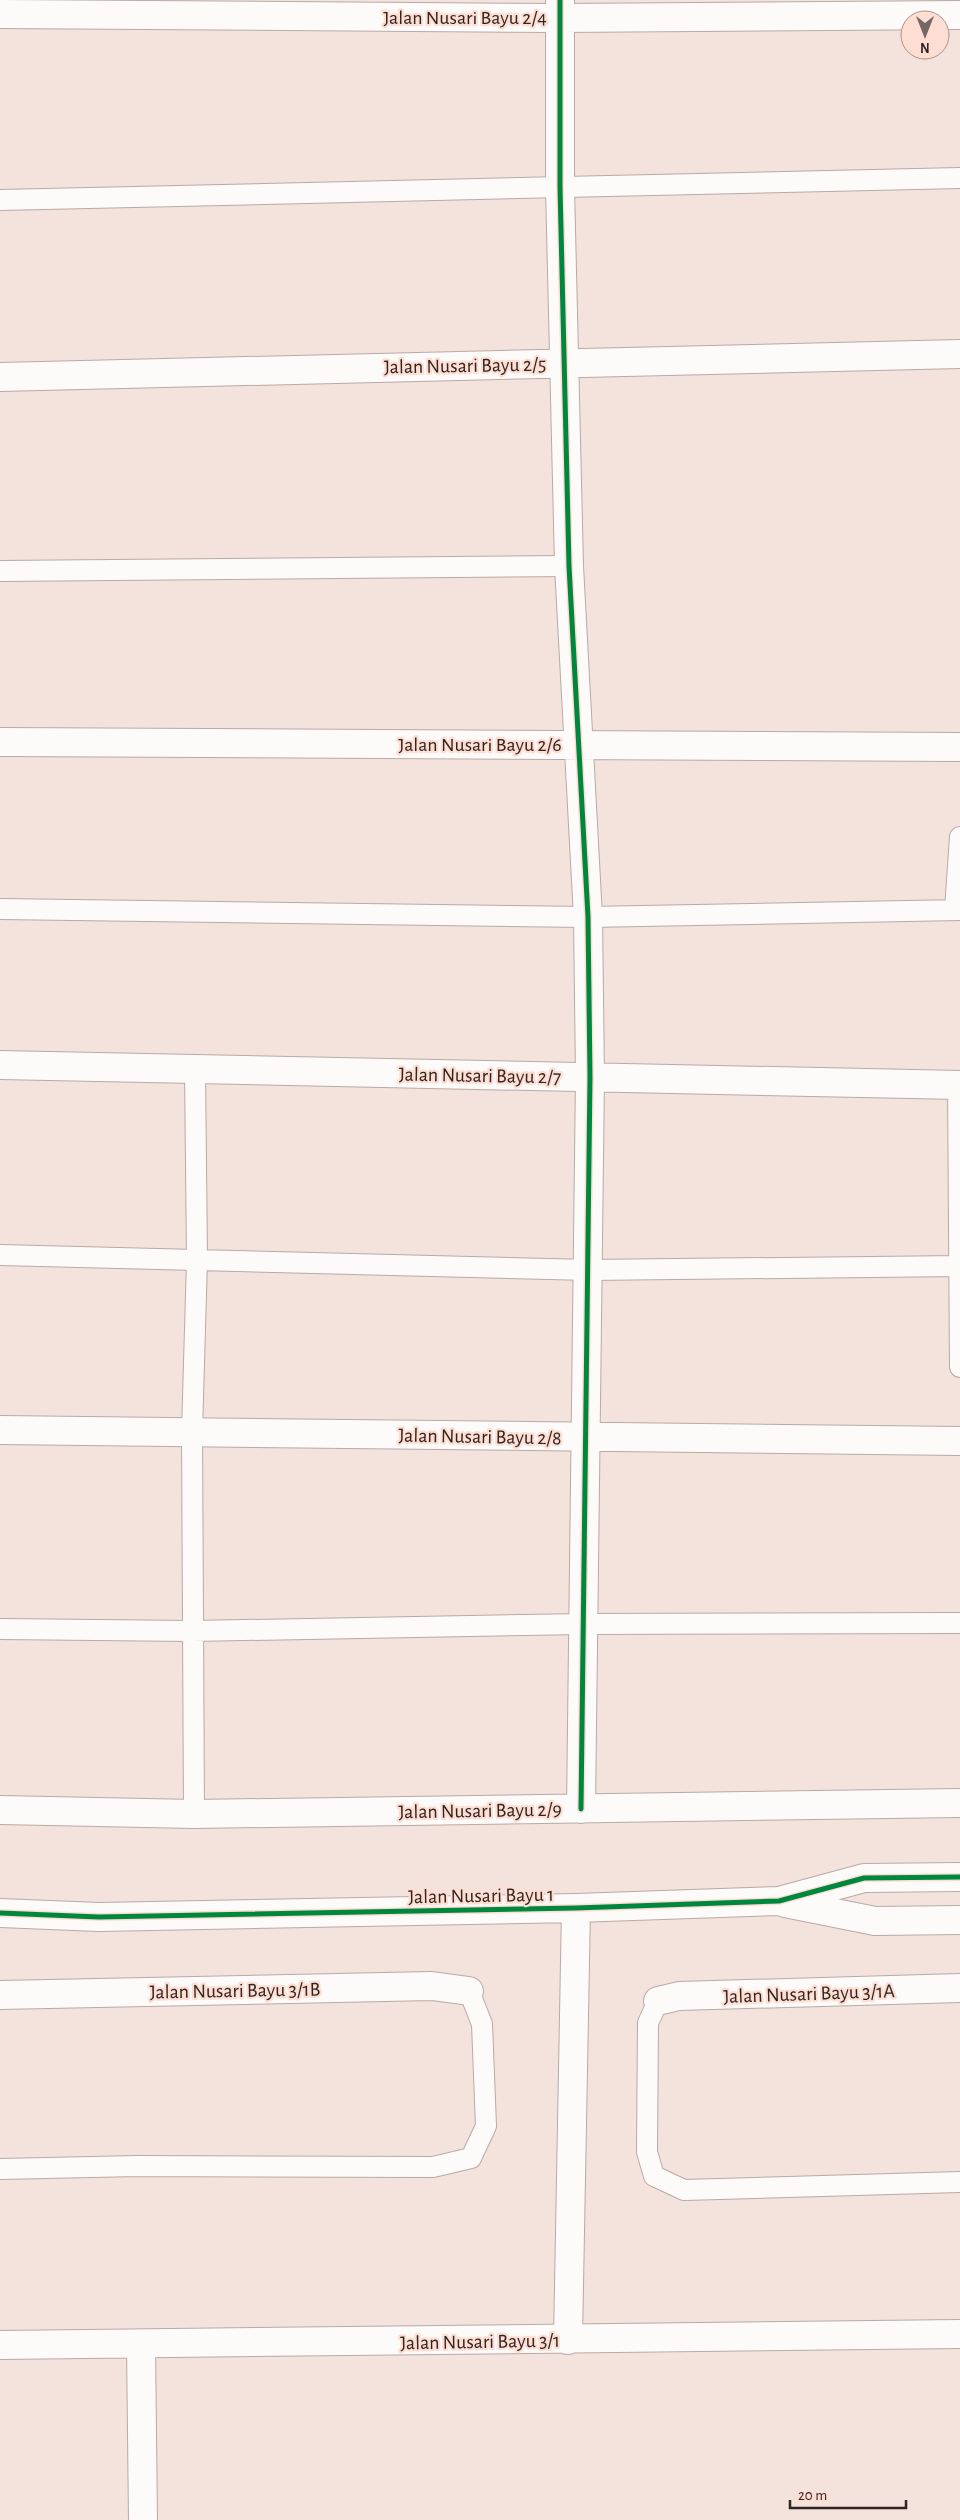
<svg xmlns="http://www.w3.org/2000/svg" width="960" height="2520" font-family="'Alegreya Sans',sans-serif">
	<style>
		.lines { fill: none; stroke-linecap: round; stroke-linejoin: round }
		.lane-casing { stroke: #b8aaa5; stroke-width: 22 }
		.street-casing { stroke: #b8aaa5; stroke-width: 30 }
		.lane { stroke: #fdfbfa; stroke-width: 20 }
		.street { stroke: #fdfbfa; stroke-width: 28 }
		.cycleway-casing { stroke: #feddd2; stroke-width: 8 }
		.cycleway { stroke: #00873e; stroke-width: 5 }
		.labels { text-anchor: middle; stroke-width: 4.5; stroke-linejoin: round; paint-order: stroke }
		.street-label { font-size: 20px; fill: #312521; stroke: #feddd2 }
	</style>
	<rect width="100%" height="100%" fill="#f4e2dc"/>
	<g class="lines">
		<g class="lane-casing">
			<path id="lane" d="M0 200 960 178
				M0 571 569 566
				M0 909 588 917 960 910
				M955 910 960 837
				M958 1084 960 1367
				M0 1255 589 1270 960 1266
				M0 1629 192 1631 584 1624 960 1623
				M194 1814 192 1432 197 1260 195 1069
				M658 2001 648 2023 647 2152 654 2176 684 2190 960 2182
				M0 2169 138 2166 433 2167 471 2158 486 2126 482 2024 469 1991"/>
		</g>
		<g class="street-casing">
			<path id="street" d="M560 0V187L569 566 588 917 590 1077 581 1809
				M0 14 560 18 960 15
				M0 377 960 354
				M0 742 960 747
				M0 1065 960 1085
				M0 1430 960 1441
				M0 1810 194 1814 960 1803
				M785 1903 875 1921 960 1920
				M0 1913 99 1917 576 1908 779 1901 864 1878 960 1877
				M0 1995 432 1986 469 1991
				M658 2001 679 1996 960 1988
				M568 2340 576 1908
				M141 2344 143 2520
				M0 2345 960 2334"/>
		</g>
		<use href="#lane" class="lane"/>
		<use href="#street" class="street"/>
		<g class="cycleway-casing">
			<path id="cycleway" d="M560 0V187L569 566 588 917 590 1077 581 1809
				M0 1913 99 1917 576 1908 779 1901 864 1878 960 1877"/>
		</g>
		<use href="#cycleway" class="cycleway"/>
	</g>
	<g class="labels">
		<g class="street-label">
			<text x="465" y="24">Jalan Nusari Bayu 2/4</text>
			<text transform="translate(465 365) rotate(-1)" y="7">Jalan Nusari Bayu 2/5</text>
			<text x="480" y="751">Jalan Nusari Bayu 2/6</text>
			<text transform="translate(480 1075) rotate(1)" y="7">Jalan Nusari Bayu 2/7</text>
			<text transform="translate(480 1436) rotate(1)" y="7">Jalan Nusari Bayu 2/8</text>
			<text transform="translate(480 1810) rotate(-1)" y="7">Jalan Nusari Bayu 2/9</text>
			<text transform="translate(481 1895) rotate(-1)" y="7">Jalan Nusari Bayu 1</text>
			<text transform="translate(235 1990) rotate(-1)" y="7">Jalan Nusari Bayu 3/1B</text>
			<text transform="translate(809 1993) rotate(-2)" y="7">Jalan Nusari Bayu 3/1A</text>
			<text transform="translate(480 2341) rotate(-1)" y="7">Jalan Nusari Bayu 3/1</text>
		</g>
	</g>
	<g transform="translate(925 35) rotate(180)"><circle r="24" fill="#feddd2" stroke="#ac938b"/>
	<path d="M0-4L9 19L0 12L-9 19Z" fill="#756762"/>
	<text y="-8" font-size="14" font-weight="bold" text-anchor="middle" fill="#312521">N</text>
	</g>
	<path d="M790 2500v8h116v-8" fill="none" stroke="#312521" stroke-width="2.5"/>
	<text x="798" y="2500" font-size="15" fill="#312521" stroke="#feddd2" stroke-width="4" paint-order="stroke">20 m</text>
</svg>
